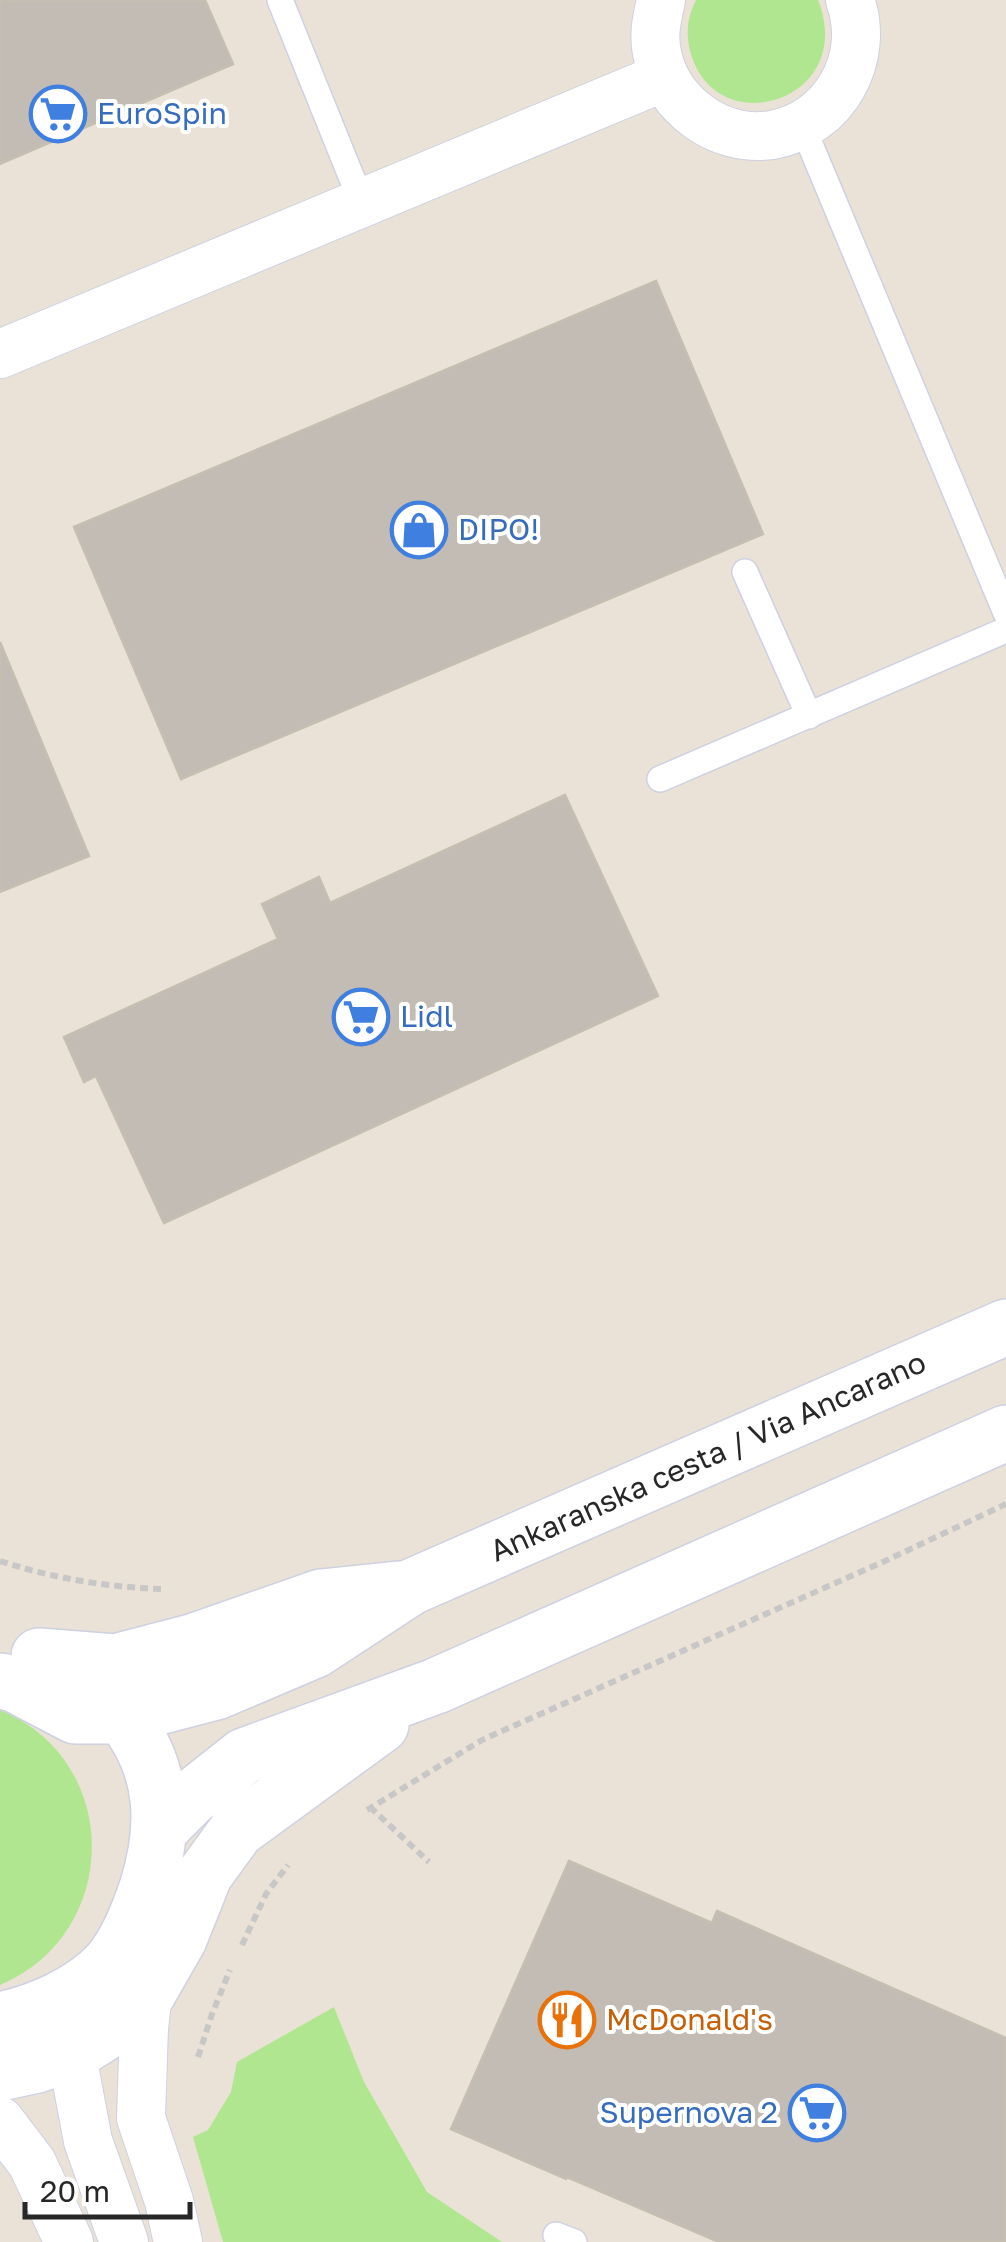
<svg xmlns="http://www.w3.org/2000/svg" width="1006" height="2242" font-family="'Golos Text',sans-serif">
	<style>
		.green { fill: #afe68f }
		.building { fill: #c2bcb4; stroke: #c6beb1; stroke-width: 2.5 }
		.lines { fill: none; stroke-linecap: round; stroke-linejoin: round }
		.service-casing { stroke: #cdd1e2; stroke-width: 28 }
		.minor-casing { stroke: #cdd1e2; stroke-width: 50 }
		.tertiary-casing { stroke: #cdd1e2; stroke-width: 58 }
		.path { stroke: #c7c7c7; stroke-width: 6; stroke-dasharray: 8 5; stroke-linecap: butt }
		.service { stroke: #fff; stroke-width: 25 }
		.minor { stroke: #fff; stroke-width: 48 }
		.tertiary { stroke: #fff; stroke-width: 55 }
		.labels { text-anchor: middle; stroke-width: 8; stroke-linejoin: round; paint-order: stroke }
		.shop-label { font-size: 30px; fill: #366cbe; stroke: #fff; text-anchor: start }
		.street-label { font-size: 30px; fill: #272727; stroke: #fff }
		.food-label { font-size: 30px; fill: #c56008; stroke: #fff; text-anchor: start }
	</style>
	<rect width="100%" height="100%" fill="#ebe2d7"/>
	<path class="green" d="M696 0H818C857 98 724 142 693 60 685 39 686 20 696 0Z
		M0 1710C123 1760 122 1934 0 1985Z
		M334 2007 364 2082 427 2192 502 2242H223L193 2137 208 2130 231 2092 237 2062Z"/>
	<path class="building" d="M0 0H205L233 64 0 164Z
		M656 281 763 534 181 779 74 527Z
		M0 642 89 856 0 892Z
		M565 795 658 996 164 1223 96 1076 84 1082 64 1037 278 939 262 904 319 877 330 903Z
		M569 1861 712 1923 717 1911 1006 2038V2242H719L567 2177 566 2179 451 2129Z"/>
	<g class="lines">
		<g class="service-casing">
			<path id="service" d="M280 0 351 176 363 201
				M802 125 1006 613
				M745 572 809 716
				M660 779 1006 630
				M556 2235 574 2242"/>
		</g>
		<g class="minor-casing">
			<path id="minor" d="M661 0C657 18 653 35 657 53 667 105 719 143 772 135 835 124 871 58 850 0
				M0 354 664 77
				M148 1993 144 2028 141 2118 169 2201 178 2242
				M79 2018 75 2072 88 2141 124 2242
				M0 2121 32 2163 69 2242"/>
		</g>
		<g class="tertiary-casing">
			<path id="tertiary" d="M39 1656 115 1662 195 1641 321 1597 398 1589
				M0 1681 14 1684 75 1716H124L216 1692 315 1650 411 1587 1006 1327
				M159 1830 191 1798 244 1756 436 1686 1006 1433
				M0 2020C38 2012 82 1993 109 1964 127 1943 138 1914 147 1888 166 1827 165 1771 125 1719 118 1709 106 1701 96 1694
				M0 2073 37 2065 76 2051 115 2026 148 1993 179 1939 205 1874 237 1830 381 1725"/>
		</g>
		<path class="path" d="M0 1561C52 1578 106 1587 161 1589
			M370 1807 429 1862
			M367 1810 482 1740 885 1561 1006 1504
			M242 1945 266 1894 288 1865
			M198 2057 212 2014 230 1970"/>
		<use href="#service" class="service"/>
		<use href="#minor" class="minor"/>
		<use href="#tertiary" class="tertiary"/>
	</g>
	<defs>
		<g id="supermarket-ring" transform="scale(2.875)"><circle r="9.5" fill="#fff" stroke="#3f7fe0" stroke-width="1.5"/><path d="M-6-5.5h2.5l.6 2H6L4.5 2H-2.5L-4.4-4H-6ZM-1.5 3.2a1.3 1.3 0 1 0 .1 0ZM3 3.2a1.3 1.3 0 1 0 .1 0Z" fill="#3f7fe0"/></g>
		<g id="shop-ring" transform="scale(2.875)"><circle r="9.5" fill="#fff" stroke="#3f7fe0" stroke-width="1.5"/><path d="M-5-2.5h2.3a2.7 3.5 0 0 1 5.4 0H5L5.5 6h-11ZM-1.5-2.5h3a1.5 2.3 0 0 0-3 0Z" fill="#3f7fe0"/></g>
		<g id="restaurant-ring" transform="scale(2.875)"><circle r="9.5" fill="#fff" stroke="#e8710a" stroke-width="1.5"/><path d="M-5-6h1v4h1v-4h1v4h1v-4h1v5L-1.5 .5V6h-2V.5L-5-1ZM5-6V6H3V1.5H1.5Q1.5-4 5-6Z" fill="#e8710a"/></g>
	</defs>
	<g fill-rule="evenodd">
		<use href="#supermarket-ring" x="58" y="114"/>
		<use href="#shop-ring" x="419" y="530"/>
		<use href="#supermarket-ring" x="361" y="1017"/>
		<use href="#restaurant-ring" x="567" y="2020"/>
		<use href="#supermarket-ring" x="817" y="2113"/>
	</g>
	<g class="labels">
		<g class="shop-label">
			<text x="97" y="124">EuroSpin</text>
			<text x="458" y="540">DIPO!</text>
			<text x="400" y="1027">Lidl</text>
			<text x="778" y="2123" text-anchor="end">Supernova 2</text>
		</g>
		<g class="street-label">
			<text transform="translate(708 1457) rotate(-24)" y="10">Ankaranska cesta / Via Ancarano</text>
		</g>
		<g class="food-label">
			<text x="606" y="2030">McDonald's</text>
		</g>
	</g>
	<path d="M25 2202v15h165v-15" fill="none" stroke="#272727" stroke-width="5"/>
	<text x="40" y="2202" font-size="30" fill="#272727" stroke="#ffffff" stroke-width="8" paint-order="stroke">20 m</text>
</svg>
